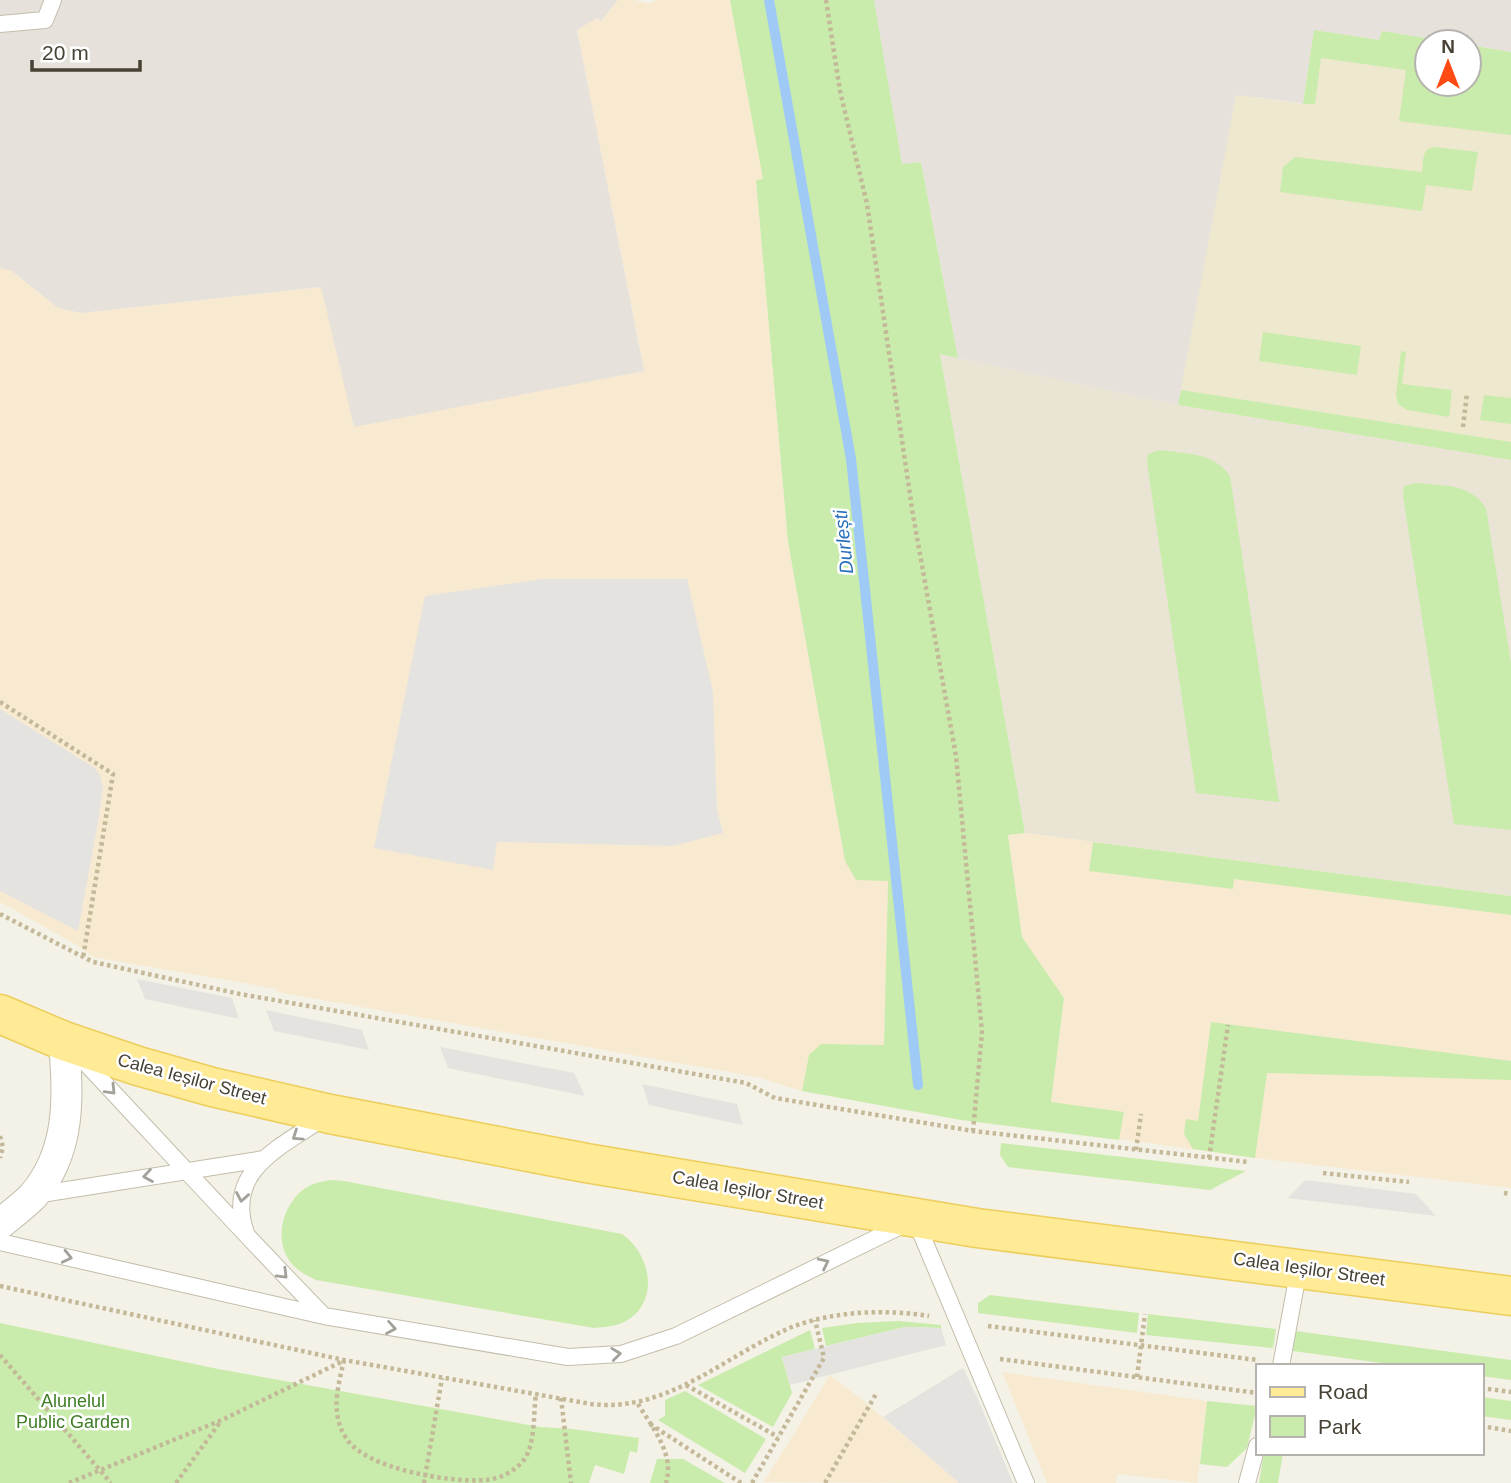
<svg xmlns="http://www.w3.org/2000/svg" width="1511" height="1483" font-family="Helvetica,sans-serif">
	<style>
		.residential { fill: #e9e4d4 }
		.commercial { fill: #f8ead0 }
		.industrial { fill: #e6e2db }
		.education { fill: #eee8cf }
		.green { fill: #c9ecac }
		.parking { fill: #e5e3df }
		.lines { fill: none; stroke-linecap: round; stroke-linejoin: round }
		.stream { stroke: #9ecaf5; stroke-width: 10 }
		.lane-casing { stroke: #c3bdab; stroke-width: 18 }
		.street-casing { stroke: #c3bdab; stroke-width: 32 }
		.primary-casing { stroke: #ecce5c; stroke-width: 41 }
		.path { stroke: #c3b898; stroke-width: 4.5; stroke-dasharray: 3.5 3.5; stroke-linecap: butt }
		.lane { stroke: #fff; stroke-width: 16 }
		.street { stroke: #fff; stroke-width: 30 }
		.primary { stroke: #ffea95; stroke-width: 38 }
		.oneway { stroke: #a4a09a }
		.labels { text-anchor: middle; stroke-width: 5; stroke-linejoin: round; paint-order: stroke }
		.street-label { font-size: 18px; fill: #484235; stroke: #fff }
		.park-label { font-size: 18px; fill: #3e7e24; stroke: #fff }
		.water-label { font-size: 19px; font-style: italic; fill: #266fbc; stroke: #fff }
	</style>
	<rect width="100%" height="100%" fill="#f4f1e6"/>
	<path class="residential" d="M940 354 1178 405 1511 460V896L1025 833Z"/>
	<path class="commercial" d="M618 0H634L648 4 657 0H730L764 179 756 180 788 542 845 861 888 880 884 1046 809 1055 802 1091 757 1077 277 992V989L93 957 77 945 0 902V268L12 271 58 308 81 313 322 287 644 370 577 30 597 18 601 21Z
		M1025 833 1511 896V1188L1255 1158 1047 1129 1064 998 1022 937 1008 835Z
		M1002 1372 1207 1401 1197 1483 1117 1474 1116 1483H1047Z
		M830 1375 865 1402 959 1483 764 1482Z"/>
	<path class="industrial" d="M0 0H618L601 21 597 18 577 30 644 371 354 427 321 287 81 313 58 308 12 271 0 268Z
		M872 0H1511V52L1469 45V42H1450L1382 31 1380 40 1314 31 1303 104 1256 97 1189 353 1178 405 958 358 921 162 902 165Z"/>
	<path class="education" d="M1314 30 1379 40 1382 31 1450 42H1427V84H1469V45L1511 52V460L1178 405 1236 95 1303 104Z"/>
	<path class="green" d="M730 0H874L902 164 921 162 958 358 940 354 1025 833 1008 835 1022 937 1064 998 1051 1102 1124 1112 1119 1140 961 1120 802 1091 809 1055 821 1044 884 1045 888 881 856 880 845 861 788 542 756 180 763 179Z
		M1314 30 1379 40 1382 31 1450 42H1427V84H1469V45L1511 52V135L1399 121 1406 70 1321 58 1315 104H1303Z
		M1434 147 1478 152 1472 191 1426 185 1422 211 1280 192 1283 167 1295 157 1422 172C1424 161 1421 149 1434 147Z
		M1263 332 1361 346 1357 375 1259 361Z
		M1401 351 1406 352 1402 384 1452 390 1449 417 1407 410 1398 404 1396 395Z
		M1181 390 1511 442V460L1178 405Z
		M1484 395 1511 398V424L1480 420Z
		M1160 450C1186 454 1214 452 1230 476L1279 802 1196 793 1147 463 1148 454Z
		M1416 483C1443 486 1470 483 1486 508L1511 663V830L1454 824 1403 496 1404 486Z
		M1093 842 1511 896V915L1234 879 1233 889 1089 871Z
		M1211 1022 1511 1061V1080L1267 1073 1255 1158 1193 1149 1184 1134 1186 1119 1198 1121Z
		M1001 1143 1246 1171 1210 1190 1008 1167 1000 1155Z
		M330 1180 344 1181 622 1234C650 1253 661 1301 626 1321 617 1326 605 1327 594 1328L316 1280C309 1276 301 1273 296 1268 272 1247 280 1207 304 1189 312 1183 321 1182 330 1180Z
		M990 1295 1139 1313 1137 1333 978 1313V1303Z
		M1148 1314 1276 1329 1273 1348 1146 1335Z
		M899 1321 941 1325V1328L905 1327 826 1346 822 1328 857 1323Z
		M0 1323 218 1369 540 1427 572 1429 639 1438 637 1453 630 1451 624 1474 595 1465 589 1483H0Z
		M810 1330 815 1349 782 1357 792 1393 773 1427 698 1385Z
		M1295 1331 1511 1360V1380L1481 1376V1366H1403L1293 1351Z
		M685 1391 766 1439 745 1473 658 1420 665 1416V1400Z
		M1481 1397 1511 1401V1420L1481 1416Z
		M1207 1401 1257 1406 1247 1448 1227 1467 1200 1464Z
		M1264 1453H1283L1278 1483H1259Z
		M657 1459H683L725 1483H650Z"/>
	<path class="parking" d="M542 579H687L713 692 717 810 723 833 673 846 497 842 493 870 374 848 425 596Z
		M0 709 95 768 100 775 103 787 99 817 78 931 0 891Z
		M137 979 232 998 239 1019 145 999Z
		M266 1010 362 1030 369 1050 274 1031Z
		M440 1047 574 1073 585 1096 448 1068Z
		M642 1084 737 1104 743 1125 649 1105Z
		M1305 1180 1416 1194 1436 1216 1288 1198Z
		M905 1327 941 1328 946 1345 790 1385 782 1357Z
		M963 1368 977 1397 1013 1483H959L883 1417Z"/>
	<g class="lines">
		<path class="stream" d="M769 0 851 459 918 1085"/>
		<g class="lane-casing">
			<path id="lane" d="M0 24 45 20 53 0
				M78 1055C160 1142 240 1230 324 1316
				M35 1195 264 1159
				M246 1233C224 1170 281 1147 325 1117
				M0 1242 324 1316 568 1357 621 1354 676 1336 915 1219 1026 1483
				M1281 1366 1299 1268
				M1247 1483 1257 1446"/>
		</g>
		<g class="street-casing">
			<path id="street" d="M0 1224C11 1215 23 1206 33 1196 72 1150 68 1096 64 1041"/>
		</g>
		<g class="primary-casing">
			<path id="primary" d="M0 1014 64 1041 138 1066 212 1087 330 1114 586 1163 977 1228 1511 1296"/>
		</g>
		<path class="path" d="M826 0 840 91 867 204 913 515 956 756 982 1032 973 1131
			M1463 427 1467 393
			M0 702 113 774 83 958
			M0 914 93 962 240 994 746 1083 775 1098 973 1131 1248 1162
			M0 1136 3 1147 0 1158
			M1136 1150 1141 1114
			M1209 1158 1228 1025
			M1323 1173 1409 1182
			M1504 1193 1511 1194
			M0 1286 344 1360 591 1404C669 1413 725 1355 792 1327 834 1311 885 1309 929 1316
			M988 1326 1257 1360
			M0 1355 111 1483
			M1000 1359 1257 1393
			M344 1360C338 1387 330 1413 346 1438 365 1469 451 1483 485 1480 499 1479 514 1472 523 1461 536 1445 533 1414 536 1394
			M1137 1377 1145 1314
			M686 1385 778 1437
			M1481 1388 1511 1392
			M561 1398 571 1483
			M638 1404C652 1427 675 1454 666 1483
			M650 1424 741 1483
			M1481 1426 1511 1431
			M69 1483 222 1420 343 1361
			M176 1483 221 1421
			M424 1483 442 1378
			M752 1483 824 1358 815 1320
			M825 1483 876 1394"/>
		<use href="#lane" class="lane"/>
		<use href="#street" class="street"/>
		<use href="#primary" class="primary"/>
	</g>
	<defs><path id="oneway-chevron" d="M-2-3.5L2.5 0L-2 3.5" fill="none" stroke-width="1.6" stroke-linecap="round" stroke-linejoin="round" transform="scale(1.75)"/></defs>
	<g class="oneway">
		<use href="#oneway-chevron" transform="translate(111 1090) rotate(46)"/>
		<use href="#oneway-chevron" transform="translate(297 1136) rotate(146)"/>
		<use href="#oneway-chevron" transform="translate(148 1176) rotate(171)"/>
		<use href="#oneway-chevron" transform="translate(242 1197) rotate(100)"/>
		<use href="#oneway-chevron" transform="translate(67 1257) rotate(13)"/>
		<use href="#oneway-chevron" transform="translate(824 1263) rotate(-26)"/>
		<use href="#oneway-chevron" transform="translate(283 1274) rotate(45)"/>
		<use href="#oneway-chevron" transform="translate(391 1328) rotate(10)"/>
		<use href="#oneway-chevron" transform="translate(616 1354) rotate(-7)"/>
	</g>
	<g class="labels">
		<g class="street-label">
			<text transform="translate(192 1079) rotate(15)" y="6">Calea Ieșilor Street</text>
			<text transform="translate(748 1190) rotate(10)" y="6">Calea Ieșilor Street</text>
			<text transform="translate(1309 1269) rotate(8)" y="6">Calea Ieșilor Street</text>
		</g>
		<g class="park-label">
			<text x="73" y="1407">Alunelul<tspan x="73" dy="21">Public Garden</tspan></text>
		</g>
		<g class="water-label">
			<text transform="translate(843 542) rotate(-96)" y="7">Durlești</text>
		</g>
	</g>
	<rect x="1256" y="1364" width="228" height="91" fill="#ffffff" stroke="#b6b3ae" stroke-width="2"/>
	<rect x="1270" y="1387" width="35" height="10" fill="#ffea95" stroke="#b6b3ae" stroke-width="2"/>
	<text x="1318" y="1399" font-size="21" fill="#484235">Road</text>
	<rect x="1270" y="1416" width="35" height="21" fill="#c9ecac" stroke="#b6b3ae" stroke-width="2"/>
	<text x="1318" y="1434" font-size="21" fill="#484235">Park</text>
	<g transform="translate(1448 63)"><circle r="33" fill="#ffffff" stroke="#b6b3ae" stroke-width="2"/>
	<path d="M0-5L12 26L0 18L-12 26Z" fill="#ff4b13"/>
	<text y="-10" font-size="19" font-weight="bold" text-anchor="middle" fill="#484235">N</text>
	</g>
	<path d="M32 60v10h108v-10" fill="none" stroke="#484235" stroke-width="3.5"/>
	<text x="42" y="60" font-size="21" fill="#484235" stroke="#ffffff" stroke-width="5" paint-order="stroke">20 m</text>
</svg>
